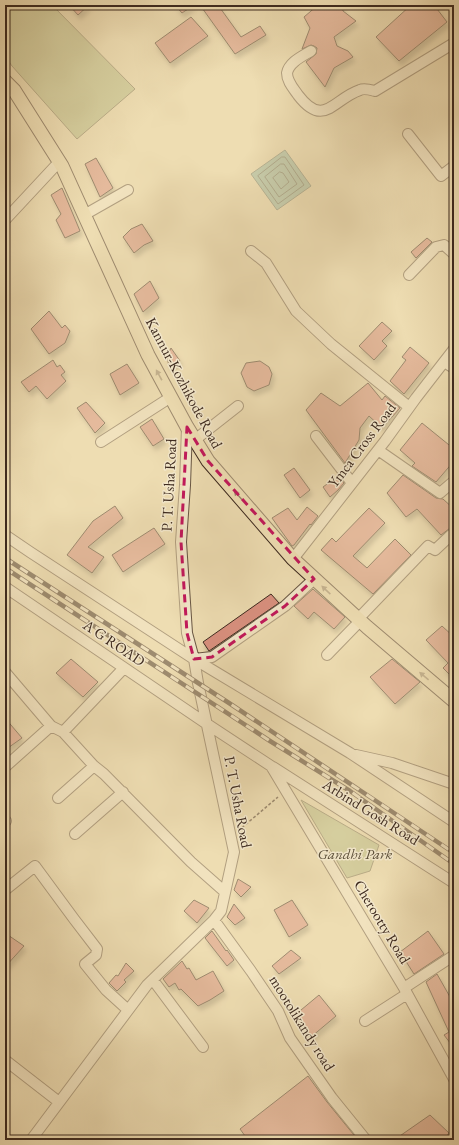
<svg xmlns="http://www.w3.org/2000/svg" width="459" height="1145" font-family="'EB Garamond',serif">
	<style>
		.green { fill: #bac08b; stroke: #7c7555 }
		.water { fill: #9bbda7; stroke: #758271 }
		.lines { fill: none; stroke-linecap: round; stroke-linejoin: round }
		.shore { stroke: #6c7463; stroke-width: 1 }
		.building { fill: #da9180; stroke: #3d2a1f; filter: url(#shadow) }
		.minor-casing { stroke: #695744; stroke-width: 12 }
		.major-casing { stroke: #3d2a1f; stroke-width: 15 }
		.path { stroke: #3d2a1f; stroke-width: 1.5; stroke-dasharray: 3 2; stroke-linecap: butt }
		.minor { stroke: #f4e9cd; stroke-width: 10 }
		.major { stroke: #eeddb2; stroke-width: 13 }
		.rail-casing { stroke: #3d2a1f; stroke-width: 4.5 }
		.rail { stroke: #f4e9cd; stroke-width: 3; stroke-dasharray: 9; stroke-linecap: butt }
		.oneway { fill: #968468 }
		.marked { fill: none; stroke: #c2185b; stroke-width: 3; stroke-dasharray: 8 5; stroke-linejoin: round }
		.labels { text-anchor: middle; stroke-width: 3; stroke-linejoin: round; paint-order: stroke }
		.street-label { font-size: 15px; fill: #3d2a1f; stroke: #f4e9cd }
		.park-label { font-size: 15px; font-style: italic; fill: #5c503a; stroke: #f4e9cd }
	</style>
	<defs>
		<filter id="shadow"><feDropShadow dx="2.5" dy="4.5" stdDeviation="2" flood-color="#0004"/></filter>
	</defs>
	<rect width="100%" height="100%" fill="#eeddb2"/>
	<filter id="stains"><feTurbulence type="fractalNoise" baseFrequency=".005" numOctaves="4"/><feColorMatrix values="0 0 0 0 .2 0 0 0 0 .09 0 0 0 0 .02 0 0 0 .5 -.17"/></filter>
	<radialGradient id="worn" r=".72"><stop offset=".6" stop-color="#630" stop-opacity="0"/><stop offset="1" stop-color="#630" stop-opacity=".3"/></radialGradient>
	<path class="green" d="M8 5H52L135 89 77 139 12 66 5 56V10Z
		M301 800 379 845 370 871 347 878Z"/>
	<path class="water" d="M285 150 311 186 277 210 251 174Z"/>
	<g class="lines">
		<path class="shore" d="M282 157H285L304 185 278 204 258 176Z
			M281 164H284L297 184 279 197 265 177Z
			M280 172 283 173 289 182 281 189 273 178Z"/>
	</g>
	<path class="building" d="M69 5H89L78 15Z
		M175 5H194L182 13Z
		M200 5H218L241 37 260 26 266 35 235 54Z
		M318 5H342L343 11 356 21 334 37 337 46 348 51 353 57 334 68 325 87 306 62 316 54 317 48 314 46 311 45 302 49 310 28 304 17Z
		M411 5H434L447 22 399 61 376 37Z
		M191 17 208 36 170 63 155 43Z
		M96 158 113 188 100 197 85 164Z
		M62 188 80 231 65 238 56 220 61 214 51 195Z
		M142 224 153 241 144 245 134 253 123 237 131 229Z
		M427 238 432 242 416 258 411 252Z
		M150 281 159 298 143 312 134 294Z
		M49 311 62 328 65 325 70 331 65 343 49 354 31 329Z
		M382 322 392 331 382 341 387 346 374 360 359 346Z
		M410 347 429 363 404 394 390 381 406 360 402 357Z
		M171 348 180 361 169 367 167 356Z
		M53 360 57 367 60 365 65 372 61 375 66 381 47 399 36 386 29 392 21 382Z
		M260 361 269 367 272 374 269 385 254 391 247 387 241 373 246 363Z
		M127 364 139 383 120 395 110 374Z
		M368 383 382 400 385 396 400 408 382 428 369 416 360 428 359 440 345 463 306 410 321 393 340 406Z
		M86 402 105 423 95 433 77 408Z
		M152 419 164 439 153 446 140 427Z
		M422 423 454 449V461L436 482 412 466 415 463 400 450Z
		M294 468 310 490 300 498 284 475Z
		M403 475 436 498 443 499 454 509V525L441 535 417 509 406 517 387 493Z
		M338 476 344 483 338 490 330 497 323 487Z
		M115 506 123 518 88 547 104 557 92 573 67 555 93 521Z
		M307 507 318 516 311 525 310 524 294 545 292 546 272 518 288 508 297 520Z
		M369 508 385 523 353 556 367 568 395 539 411 555 373 594 321 550 332 538 336 542Z
		M154 528 165 544 123 572 112 555Z
		M313 589 345 617 334 629 314 612 308 619 294 606Z
		M271 594 279 603 209 651 203 642Z
		M442 626 454 637V679L443 668 448 663 426 640Z
		M71 659 98 682 83 697 56 673Z
		M392 659 420 682 395 704 370 677Z
		M5 718 22 738 5 750Z
		M238 879 251 887 241 897 234 890Z
		M194 900 209 908 197 923 184 911Z
		M292 900 308 925 289 937 274 910Z
		M234 904 245 918 235 925 227 917Z
		M212 931 226 951 227 950 234 960 227 966 205 938Z
		M428 931 444 954 414 974 400 952Z
		M5 933 24 946 5 967Z
		M291 950 301 958 279 974 272 966Z
		M182 961 187 969 189 968 196 980 213 971 224 991 210 1000 198 1006 181 989 179 990 175 983 169 987 163 979Z
		M126 963 134 971 124 980 126 982 117 991 109 983 116 975 118 976Z
		M437 974 454 1004V1048L444 1035 449 1032 426 982Z
		M319 995 336 1016 311 1037 295 1015Z
		M308 1076 327 1102 358 1140H248L240 1129Z
		M430 1115 449 1133 442 1140H394Z"/>
	<g class="lines">
		<g class="minor-casing">
			<path id="minor" d="M311 51C303 56 289 62 287 73 287 82 294 89 298 95 324 129 333 99 360 90 364 88 371 90 375 91L454 43
				M408 134 441 176 454 166
				M84 215 128 190
				M5 220 59 162
				M251 251 266 263 296 311 331 344 409 407
				M409 275 436 247 444 245 454 254
				M444 362 454 368
				M316 436 352 483
				M196 439 238 406
				M101 442 171 397
				M378 450 440 493 454 481
				M5 535 30 552 194 659 350 753 454 822
				M293 559 385 441 416 398 454 349
				M5 587 207 724 271 766 404 988 454 1079
				M358 619 428 546 435 550 451 535 454 538
				M327 655 360 621
				M194 659 212 657 285 606 314 579
				M5 672 51 726 63 732 94 766 104 774 191 862 225 892
				M63 732 124 668
				M356 755 392 763 454 784
				M5 767 51 726
				M273 767 454 883
				M58 798 94 766
				M5 820 6 821
				M75 834 123 792
				M5 890 35 866 74 919 97 949 96 955 85 964 106 990 128 1010
				M214 920 251 971 278 1011 290 1038 332 1098 366 1140
				M153 980 203 1047
				M404 988 453 956
				M365 1021 407 994
				M5 1060 59 1102
				M31 1140 147 985 214 920 221 911 234 852 198 683 194 659 187 633 181 542 185 485 187 427
				M450 1140 454 1137"/>
		</g>
		<g class="major-casing">
			<path id="major" d="M5 81 14 90 62 166 148 355 187 427 208 461 293 559 367 627 454 701"/>
		</g>
		<path class="path" d="M238 831 278 797"/>
		<use href="#minor" class="minor"/>
		<use href="#major" class="major"/>
		<g class="rail-casing">
			<path id="rail" d="M5 558 229 703 454 853
				M5 568 270 741 350 791 454 864"/>
		</g>
		<use href="#rail" class="rail"/>
	</g>
	<defs><path id="oneway-solid" d="M-6-.8H1V-3.2L6.5 0L1 3.2V.8H-6Z"/></defs>
	<g class="oneway">
		<use href="#oneway-solid" transform="translate(159 375) rotate(-119)"/>
		<use href="#oneway-solid" transform="translate(238 495) rotate(-131)"/>
		<use href="#oneway-solid" transform="translate(326 590) rotate(-137)"/>
		<use href="#oneway-solid" transform="translate(424 676) rotate(-140)"/>
	</g>
	<path d="M0 0H459V1145H0ZM187 427 208 461 314 579 285 606 212 657 194 659 187 633 181 542Z" fill="#eeddb2" fill-opacity=".55" fill-rule="evenodd"/>
	<path class="marked" d="M187 427 208 461 314 579 285 606 212 657 194 659 187 633 181 542Z"/>
	<g class="labels">
		<g class="street-label">
			<text transform="translate(184 383) rotate(62)" y="5">Kannur-Kozhikode Road</text>
			<text transform="translate(362 445) rotate(-53)" y="5">Ymca Cross Road</text>
			<text transform="translate(169 485) rotate(-87)" y="5">P. T. Usha Road</text>
			<text transform="translate(114 643) rotate(34)" y="5">A G ROAD</text>
			<text transform="translate(238 802) rotate(79)" y="5">P. T. Usha Road</text>
			<text transform="translate(371 812) rotate(32)" y="5">Arbind Gosh Road</text>
			<text transform="translate(382 922) rotate(59)" y="5">Cherootty Road</text>
			<text transform="translate(302 1023) rotate(58)" y="5">mootolikandy road</text>
		</g>
		<g class="park-label">
			<text x="355" y="859">Gandhi Park</text>
		</g>
	</g>
	<rect width="459" height="1145" fill="none" stroke="#eeddb2" stroke-width="20"/>
	<rect x="6" y="6" width="447" height="1133" fill="none" stroke="#3d2a1f" stroke-width="2"/>
	<rect x="10" y="10" width="439" height="1125" fill="none" stroke="#3d2a1f"/>
	<rect width="100%" height="100%" filter="url(#stains)"/>
	<rect width="100%" height="100%" fill="url(#worn)"/>
</svg>
